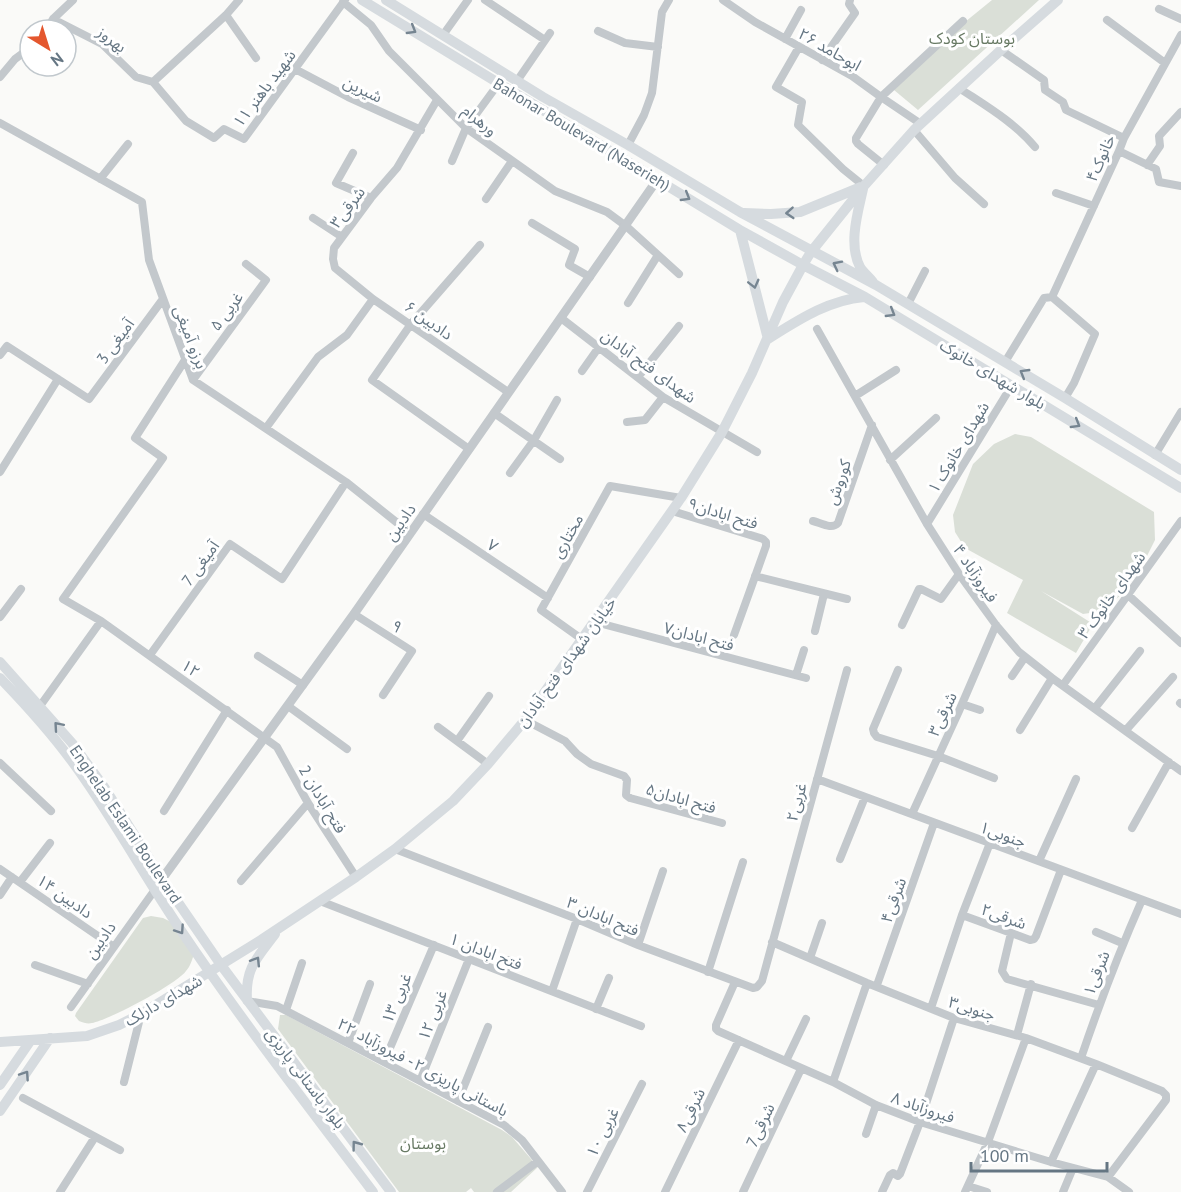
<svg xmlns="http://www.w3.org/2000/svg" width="1181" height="1192" font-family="'PT Sans','Noto Sans Arabic',sans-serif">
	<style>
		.green { fill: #dadfd7 }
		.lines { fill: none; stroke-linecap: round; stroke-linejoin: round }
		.minor { stroke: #c3c8cc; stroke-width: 8 }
		.tertiary { stroke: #c3c8cc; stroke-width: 9 }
		.secondary { stroke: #d6dbdf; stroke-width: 10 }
		.oneway { stroke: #768591 }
		.labels { text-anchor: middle; stroke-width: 6; stroke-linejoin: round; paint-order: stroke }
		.park-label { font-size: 16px; fill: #687a64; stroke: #fff }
		.street-label { font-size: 16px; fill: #657683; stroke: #fff }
	</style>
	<rect width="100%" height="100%" fill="#fafaf8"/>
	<path class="green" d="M992 0H1039L918 110 894 90 965 22Z
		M1015 434 1031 437 1154 512 1155 540 1141 568 1124 592 1103 611 1083 614 1041 591 1093 624 1076 653 1007 613 1023 580 965 548 955 532 953 515 973 464 994 444Z
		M151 916 163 918 173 923 194 954C192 960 190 967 186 971 177 984 109 1020 92 1023 88 1024 84 1023 79 1021L75 1016 76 1013 143 918Z
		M280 1015H286L502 1130 512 1137 538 1167 511 1192H474L471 1188 466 1192H399L278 1029Z"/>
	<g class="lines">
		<path class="minor" d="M485 0 545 40
			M723 0 755 22 852 76 881 97 921 124
			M343 2 371 25 389 51 466 128 555 191 607 212 626 226 679 274
			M1159 9 1181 19
			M226 15 256 58
			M53 19 102 44 136 77 153 82
			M1107 20 1165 63
			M47 30 53 19 73 0
			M598 31 625 43 658 47
			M443 35 468 0
			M785 39 801 10
			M799 47 776 87 802 102 798 125 843 169 864 186
			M1001 50 1044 80 1045 90 1063 102 1066 110 1124 138
			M822 60 855 13 849 4 850 0
			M295 69 348 97 421 130
			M0 77 15 59 30 48
			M517 81 550 33
			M153 82 186 121 214 138 224 129 244 139 345 0
			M153 82 226 15 239 0
			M959 88C986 106 1014 122 1035 147
			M437 100 397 168 371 198 334 248 333 259 335 268 373 299 508 392
			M0 123 142 202 149 260 193 380 346 482 410 533
			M914 130 955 178 984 204
			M628 145 644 115 652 93 662 12 669 0
			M1119 151 1156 169 1159 182 1181 186
			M353 153 336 183 371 198
			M452 161 466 128 499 83
			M884 165 858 144 856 141V138L881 97 963 21
			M1147 165 1160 146 1159 136 1181 112
			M100 179 128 144
			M1056 193 1094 206
			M486 199 512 161
			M313 218 342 237
			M532 223 575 249 569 265 590 277
			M1052 297 1119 151 1124 138 1181 35
			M1052 297 1095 334 1074 383 1065 398
			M628 303 658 255
			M908 304 925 271
			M561 318 663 397 757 452
			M817 329 927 524 959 574 996 625 1019 652 1052 678 1181 771
			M0 355 7 346 89 399 163 299
			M185 360 135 438 163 458 63 599 101 621 277 747 308 803 356 877
			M1005 362 1044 298 1052 297
			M582 371 599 347
			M638 377 679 326
			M193 380 266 280 246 264
			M855 396 896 370
			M494 413 560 459
			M627 422 645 420 663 397
			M266 428 318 357 347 335 373 299
			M469 449 372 380 411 324 480 245
			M1155 455 1181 412
			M890 460 936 418
			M0 472 58 379
			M510 473 534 440 557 400
			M672 511 763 539 766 542V546L734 635
			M423 514 548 598
			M813 521C821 523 832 530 838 523L872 425
			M927 524 1012 385
			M755 576 847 599
			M1128 595 1181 643
			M354 614 412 651 383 695
			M0 617 21 589
			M595 622 806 678
			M902 625 919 589H921L941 599 959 574
			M815 631 824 594
			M583 640 541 610 610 486 681 498
			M150 655 230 544 282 579 346 482
			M258 656 303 685
			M898 670 873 729 874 733 877 737 938 756 994 778
			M796 675 804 650
			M1012 676 1025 657
			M1063 685 1181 521
			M1180 703 1181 704
			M962 704 980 710
			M40 706 101 621
			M288 706 347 749
			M1095 708 1140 651
			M525 720 565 741 577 754 591 764 624 776 627 780 626 795 630 798 722 823
			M438 727 488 764
			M1020 730 1052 678
			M1126 730 1173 677
			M457 741 489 696
			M0 763 51 811
			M817 779 1181 914
			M164 811 227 710
			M912 814 959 711 996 625
			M1132 828 1169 762
			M395 849 577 919 638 945 753 988 757 987 762 981 847 670
			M840 859 865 797
			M1039 861 1076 779
			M0 869 114 947
			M241 881 308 803
			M20 882 50 843
			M0 895 12 877
			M320 901 641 1026
			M962 915 1030 940 1034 939 1036 936 1061 870
			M1096 932 1122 943
			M1011 933 1002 971 1007 979 1099 1005
			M772 942 867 983 954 1018 1026 1038 1096 1064 1162 1091 1166 1095V1100L1108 1177
			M638 945 663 871
			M810 958 822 923
			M35 965 88 984
			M708 972 743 862
			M505 973 509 960
			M735 982 716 1025V1029L718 1031 833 1082 876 1105 920 1122 1051 1162 1108 1177 1129 1192
			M877 985 934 823
			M552 991 577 919
			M247 1001 277 1006 504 1125 522 1140 562 1192
			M71 1007 154 891
			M931 1008 962 915 990 843
			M596 1009 609 978
			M286 1010 302 963
			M1017 1035 1031 984
			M348 1043 370 984
			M1081 1058C1099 1005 1119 952 1142 900
			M786 1061 806 1019
			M384 1062 434 945
			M420 1081 469 959
			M124 1082 141 1014
			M833 1082 867 983
			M23 1098 120 1150
			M458 1101 488 1027
			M866 1134 876 1105
			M1051 1162 1096 1064
			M968 1186 987 1192
			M60 1192 95 1137
			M497 1192 538 1161
			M587 1192 642 1084
			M665 1192 739 1040
			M743 1192 801 1069
			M882 1192 890 1175 893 1173 898 1176 900 1174 920 1122 954 1018
			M965 1192 988 1142 1026 1038
			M1063 1192 1073 1168"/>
		<path class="tertiary" d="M162 879 354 614 657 180"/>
		<path class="secondary" d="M362 0 740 230 803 265 865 297 1181 488
			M386 0 543 97 628 145 740 212 876 285 1065 398 1181 470
			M863 189C858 212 848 244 860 267 863 272 869 277 873 282
			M744 213 771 214 800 212 861 187
			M740 230 768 339C797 321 828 300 864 297
			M0 662 72 743 104 787 162 879 221 965 391 1192
			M0 678C28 707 56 738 79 771 116 823 146 879 182 932 242 1021 308 1106 373 1192
			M247 1000C245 968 257 958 275 934
			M0 1042 87 1036 119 1025 141 1014 261 940 356 877 395 849 453 801 488 764 525 720 681 498 722 432 752 373 783 302 803 265 811 252 864 186 914 130 1001 50 1058 0
			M0 1085 31 1040
			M0 1111 50 1038"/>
	</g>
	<defs><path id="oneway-chevron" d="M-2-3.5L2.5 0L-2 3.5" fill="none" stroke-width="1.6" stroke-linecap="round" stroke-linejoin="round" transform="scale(1.5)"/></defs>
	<g class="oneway">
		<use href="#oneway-chevron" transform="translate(412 30) rotate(31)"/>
		<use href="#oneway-chevron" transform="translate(686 197) rotate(31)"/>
		<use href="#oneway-chevron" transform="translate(790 213) rotate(176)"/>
		<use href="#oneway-chevron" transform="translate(837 265) rotate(-153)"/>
		<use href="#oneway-chevron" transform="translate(754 284) rotate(76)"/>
		<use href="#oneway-chevron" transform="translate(891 313) rotate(31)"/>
		<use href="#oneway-chevron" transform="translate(1024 373) rotate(-149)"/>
		<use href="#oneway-chevron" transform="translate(1076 424) rotate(31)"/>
		<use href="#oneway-chevron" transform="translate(58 726) rotate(-131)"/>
		<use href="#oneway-chevron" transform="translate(180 930) rotate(56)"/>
		<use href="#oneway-chevron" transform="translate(256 961) rotate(-58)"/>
		<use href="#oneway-chevron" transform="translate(25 1075) rotate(-56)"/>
		<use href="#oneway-chevron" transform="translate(356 1145) rotate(-127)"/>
	</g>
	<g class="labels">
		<g class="park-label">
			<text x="972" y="44">بوستان کودک</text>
			<text x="423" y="1149">بوستان</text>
		</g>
		<g class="street-label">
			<text transform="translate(112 39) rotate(37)" y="6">بهروز</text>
			<text transform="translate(830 49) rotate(30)" y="6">ابوحامد ۲۶</text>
			<text transform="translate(264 88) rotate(-53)" y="6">شهید باهنر ۱۱</text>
			<text transform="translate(363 89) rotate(25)" y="6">شیرین</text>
			<text transform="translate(480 120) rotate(39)" y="6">ورهرام</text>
			<text transform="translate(582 134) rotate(31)" y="6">Bahonar Boulevard (Naserieh)</text>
			<text transform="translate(1100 158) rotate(-66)" y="6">خانوک۴</text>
			<text transform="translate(347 207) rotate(-53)" y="6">شرقی۳</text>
			<text transform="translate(226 311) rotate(-53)" y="6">۵ غربی</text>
			<text transform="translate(429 320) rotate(35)" y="6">دادبین ۶</text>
			<text transform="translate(191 337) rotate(69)" y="6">برزو آمیغی</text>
			<text transform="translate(115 341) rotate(-54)" y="6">آمیغی 3</text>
			<text transform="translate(649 366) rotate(36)" y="6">شهدای فتح آبادان</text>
			<text transform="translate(993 374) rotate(31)" y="6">بلوار شهدای خانوک</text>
			<text transform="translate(958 447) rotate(-59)" y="6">شهدای خانوک ۱</text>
			<text transform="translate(838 482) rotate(-71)" y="6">کوروش</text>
			<text transform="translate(723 513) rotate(17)" y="6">فتح ابادان۹</text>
			<text transform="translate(400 522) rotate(-55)" y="6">دادبین</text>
			<text transform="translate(567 536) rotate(-61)" y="6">مختاری</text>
			<text transform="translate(493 545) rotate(34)" y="6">۷</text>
			<text transform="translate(200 563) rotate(-54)" y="6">آمیغی 7</text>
			<text transform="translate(976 573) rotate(56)" y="6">فیروزآباد ۴</text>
			<text transform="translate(1111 595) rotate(-54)" y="6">شهدای خانوک ۳</text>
			<text transform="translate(397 626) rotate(33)" y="6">۹</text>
			<text transform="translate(699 636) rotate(15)" y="6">فتح ابادان۷</text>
			<text transform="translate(566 662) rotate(-54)" y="6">خیابان شهدای فتح آبادان</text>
			<text transform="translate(191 668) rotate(35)" y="6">۱۲</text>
			<text transform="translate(942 714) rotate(-65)" y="6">شرقی۳</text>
			<text transform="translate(681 798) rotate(16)" y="6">فتح ابادان۵</text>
			<text transform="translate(323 799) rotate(59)" y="6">فتح آبادان 2</text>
			<text transform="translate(796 802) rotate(-75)" y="6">غربی۲</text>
			<text transform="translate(126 824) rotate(56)" y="6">Enghelab Eslami Boulevard</text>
			<text transform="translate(1003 834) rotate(20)" y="6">جنوبی۱</text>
			<text transform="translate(65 896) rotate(35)" y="6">دادبین ۱۴</text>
			<text transform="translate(893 900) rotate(-70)" y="6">شرقی۴</text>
			<text transform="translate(603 916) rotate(23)" y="6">فتح ابادان ۳</text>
			<text transform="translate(1004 916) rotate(20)" y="6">شرقی۲</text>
			<text transform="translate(100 940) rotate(-55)" y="6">دادبین</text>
			<text transform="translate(486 951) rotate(21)" y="6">فتح ابادان ۱</text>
			<text transform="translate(1096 973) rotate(-69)" y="6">شرقی۱</text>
			<text transform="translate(396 998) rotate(-67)" y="6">غربی ۱۳</text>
			<text transform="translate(163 1000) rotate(-30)" y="6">شهدای دارلک</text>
			<text transform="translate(972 1008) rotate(17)" y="6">جنوبی۳</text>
			<text transform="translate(432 1015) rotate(-68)" y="6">غربی ۱۲</text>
			<text transform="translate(423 1067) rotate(28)" y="6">باستانی پاریزی ۲ - فیروزآباد ۲۲</text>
			<text transform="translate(306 1078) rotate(53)" y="6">بلوار باستانی پاریزی</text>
			<text transform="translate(923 1107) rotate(19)" y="6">فیروزآباد ۸</text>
			<text transform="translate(690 1110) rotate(-64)" y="6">شرقی۸</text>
			<text transform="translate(760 1125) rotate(-65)" y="6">شرقی7</text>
			<text transform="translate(602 1132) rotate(-63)" y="6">غربی ۱۰</text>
		</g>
	</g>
	<g transform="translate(48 48) rotate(142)"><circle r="28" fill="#ffffff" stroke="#c1c8cd" stroke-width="1.5"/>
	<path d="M0-4.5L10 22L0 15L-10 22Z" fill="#e4572e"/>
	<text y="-9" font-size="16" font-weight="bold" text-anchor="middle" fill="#657683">N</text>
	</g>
	<path d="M971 1162v9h136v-9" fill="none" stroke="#657683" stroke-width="3"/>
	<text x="980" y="1162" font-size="18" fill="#657683" stroke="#ffffff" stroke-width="4.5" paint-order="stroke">100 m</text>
</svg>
